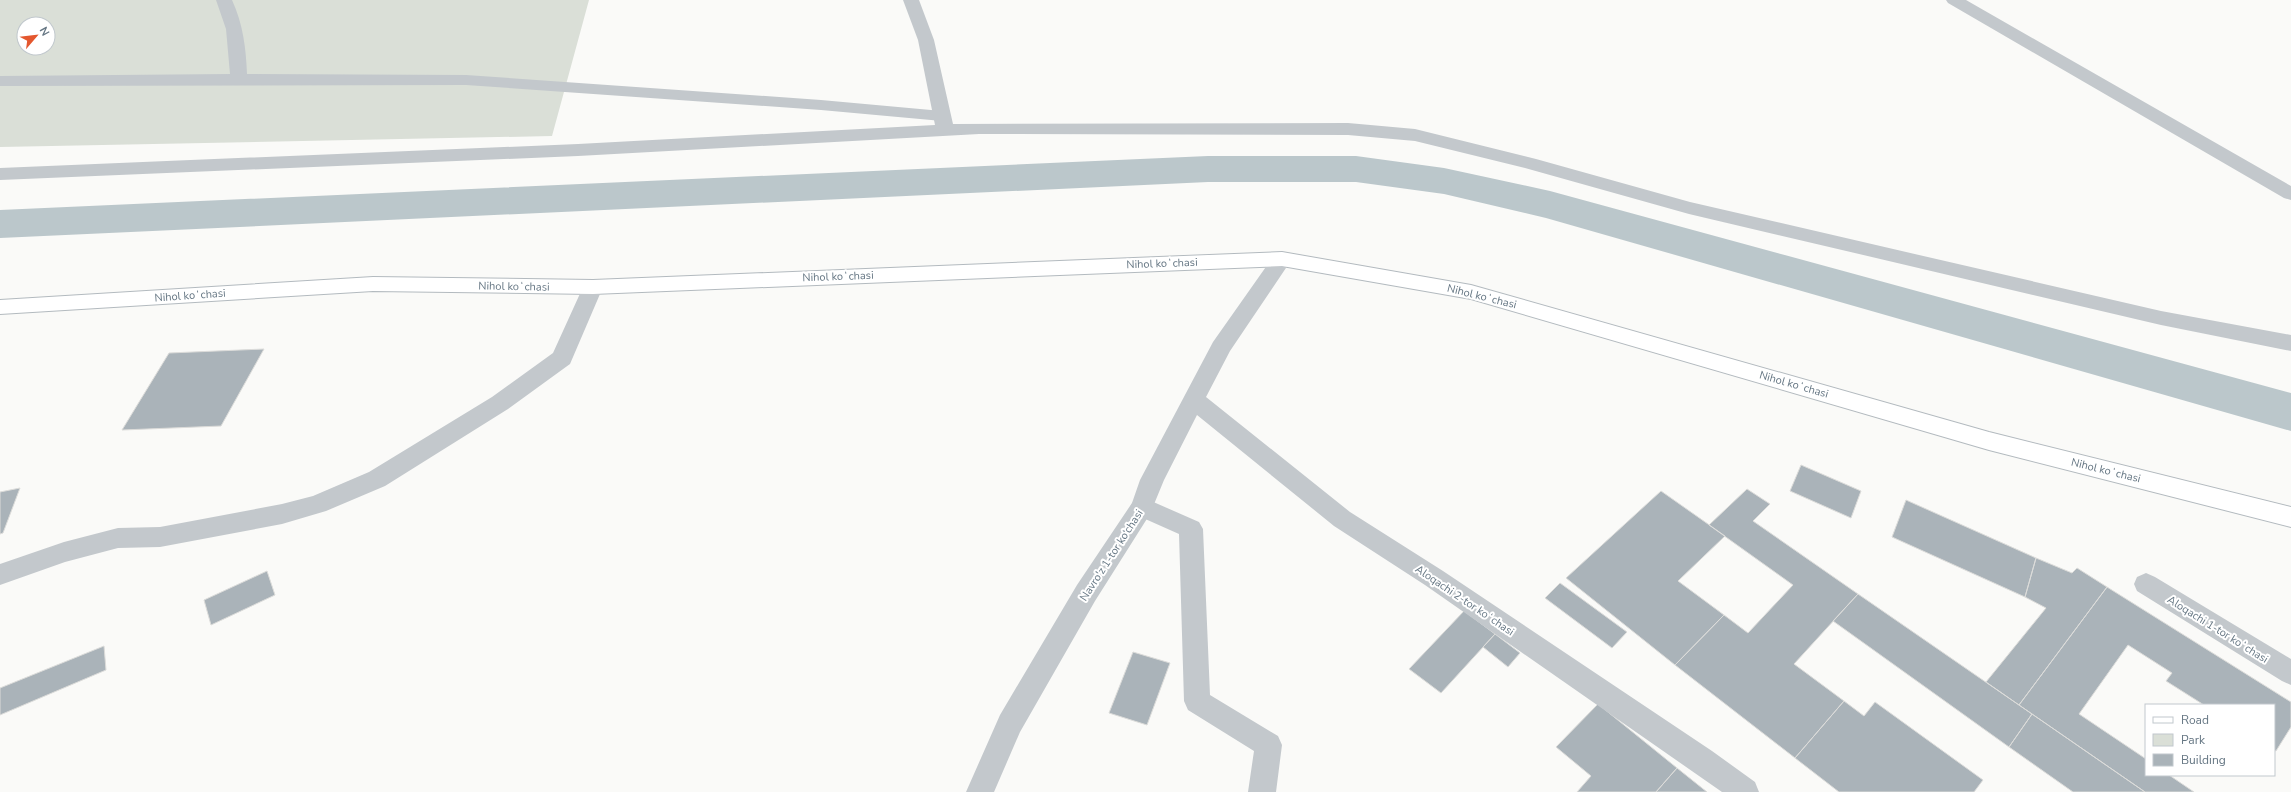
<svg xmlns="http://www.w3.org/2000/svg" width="2291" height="792" font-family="'Nunito Sans',sans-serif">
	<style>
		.green { fill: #dadfd7; fill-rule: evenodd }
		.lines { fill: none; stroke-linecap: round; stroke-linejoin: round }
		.canal { fill: #bbc7cb; fill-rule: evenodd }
		.building { fill: #aab3b9; stroke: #dcdcda }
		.secondary-casing { stroke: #b3babf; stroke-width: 2 }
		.lane { fill: #c3c8cc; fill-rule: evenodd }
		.street { fill: #c3c8cc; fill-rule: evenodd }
		.secondary { fill: #fff; fill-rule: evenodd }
		.labels { text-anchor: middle; stroke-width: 4; stroke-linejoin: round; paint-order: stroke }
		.street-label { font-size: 11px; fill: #657683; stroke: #fff }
	</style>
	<rect width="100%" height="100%" fill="#fafaf8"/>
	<path class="green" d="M0 0H589L552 136 0 147ZM24 24H48V48H24Z"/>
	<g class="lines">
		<path class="canal" d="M1208 156H1356L1444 168 1550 191 2291 393V431L1546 218 1444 194 1356 182H1208L0 238V210Z"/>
	</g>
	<path class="building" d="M264 349 221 426 122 430 169 353Z
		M1801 465 1861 491 1851 518 1790 491Z
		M20 488 3 533 0 534V492Z
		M1747 489 1770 504 1753 521 1858 594 1794 664 1844 701 1795 758 1675 665 1724 615 1748 633 1793 585 1709 525Z
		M1661 491 1725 536 1678 581 1724 615 1675 665 1566 578Z
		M1906 500 2036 558 2025 597 1892 537Z
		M2036 558 2072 573 2077 568 2107 587 2019 705 1986 682 2046 608 2025 597Z
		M267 571 275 595 211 625 204 600Z
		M1560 583 1627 632 1612 648 1545 598Z
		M2107 587 2291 702V727L2276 751 2274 750V705H2204L2166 681 2172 673 2128 645 2079 714 2146 759V775H2169L2194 792H2145L2019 705Z
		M1858 594 2032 714 2009 747 1833 621Z
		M1464 611 1495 634 1441 693 1409 669Z
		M1495 634 1520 653 1508 667 1483 647Z
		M104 646 106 670 0 715V688Z
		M1133 652 1170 663 1147 725 1109 713Z
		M1844 701 1864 716 1875 702 1983 780 1974 792H1839L1795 758Z
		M1598 704 1677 768 1656 792H1577L1591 776 1556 747Z
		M2032 714 2145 792H2073L2009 747Z
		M1677 768 1707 792H1656Z"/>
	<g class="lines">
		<g class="secondary-casing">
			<path id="secondary" d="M1282 252 1471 285 1989 432 2291 507V527L1989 450 1471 299 1282 266 593 294 373 291 0 314V300L373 277 593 280Z"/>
		</g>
		<path class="lane" d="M216 0H232C243 24 246 48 247 74L466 75 821 100 942 111 948 112 951 116 948 120 942 121 821 110 466 85 0 86V76L230 74 226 29Z
			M1142 497 1199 522 1203 529 1210 695 1278 736 1282 745 1276 792H1248L1254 751 1188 710 1184 701 1179 534 1134 514 1130 507 1134 500Z"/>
		<path class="street" d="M903 0H919L934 40 953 124 1348 123 1415 129 1536 159 1690 202 2161 311 2291 335V351L2161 325 1689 214 1525 168 1415 141 1348 135 979 134 578 156 0 180V168L578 144 935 125 918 40Z
			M1946 0H1966L2291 186V200L2284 198 1948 3Z
			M1282 252 1289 254 1292 259 1230 351 1206 397 1350 512 1443 571 1712 751 1755 782 1759 792H1722L1425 585 1334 526 1197 415 1164 480 1150 514 1095 601 1020 732 994 792H966L1000 715 1077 585 1132 503 1140 480 1213 342 1275 254Z
			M593 280 600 282 603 287 570 364 508 409 385 486 326 511 282 524 160 547 118 548 65 562 0 585V564L64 542 118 528 160 527 282 504 313 496 369 472 492 397 553 353 583 287 586 282Z
			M2146 573 2155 577 2291 659V685L2282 681 2137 591 2134 584 2137 577Z"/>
		<use href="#secondary" class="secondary"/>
	</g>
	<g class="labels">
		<g class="street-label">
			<text transform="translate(1162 263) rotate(-2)" y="4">Nihol koʻchasi</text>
			<text transform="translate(838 276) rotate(-2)" y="4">Nihol koʻchasi</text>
			<text transform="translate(514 286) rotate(1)" y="4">Nihol koʻchasi</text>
			<text transform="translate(190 295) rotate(-4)" y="4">Nihol koʻchasi</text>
			<text transform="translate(1482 296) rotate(14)" y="4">Nihol koʻchasi</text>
			<text transform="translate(1794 384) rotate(16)" y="4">Nihol koʻchasi</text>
			<text transform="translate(2106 470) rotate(14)" y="4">Nihol koʻchasi</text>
			<text transform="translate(1111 555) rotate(-57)" y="4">Navro'z 1-tor ko‘chasi</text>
			<text transform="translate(1465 600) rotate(34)" y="4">Aloqachi 2-tor koʻchasi</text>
			<text transform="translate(2218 629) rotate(32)" y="4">Aloqachi 1-tor koʻchasi</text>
		</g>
	</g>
	<rect x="2145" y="704" width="130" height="72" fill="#ffffff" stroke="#c1c8cd"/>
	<rect x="2153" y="717" width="20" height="6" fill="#ffffff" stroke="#c1c8cd"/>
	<text x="2181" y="724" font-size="12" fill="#657683">Road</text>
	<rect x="2153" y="734" width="20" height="12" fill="#dadfd7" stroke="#c1c8cd"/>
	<text x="2181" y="744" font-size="12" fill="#657683">Park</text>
	<rect x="2153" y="754" width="20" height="12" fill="#aab3b9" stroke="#c1c8cd"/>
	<text x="2181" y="764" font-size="12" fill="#657683">Building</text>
	<g transform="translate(36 36) rotate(62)"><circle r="19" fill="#ffffff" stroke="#c1c8cd"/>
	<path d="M0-3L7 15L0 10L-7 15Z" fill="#e4572e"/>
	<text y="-6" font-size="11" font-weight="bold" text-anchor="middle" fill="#657683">N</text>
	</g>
</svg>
